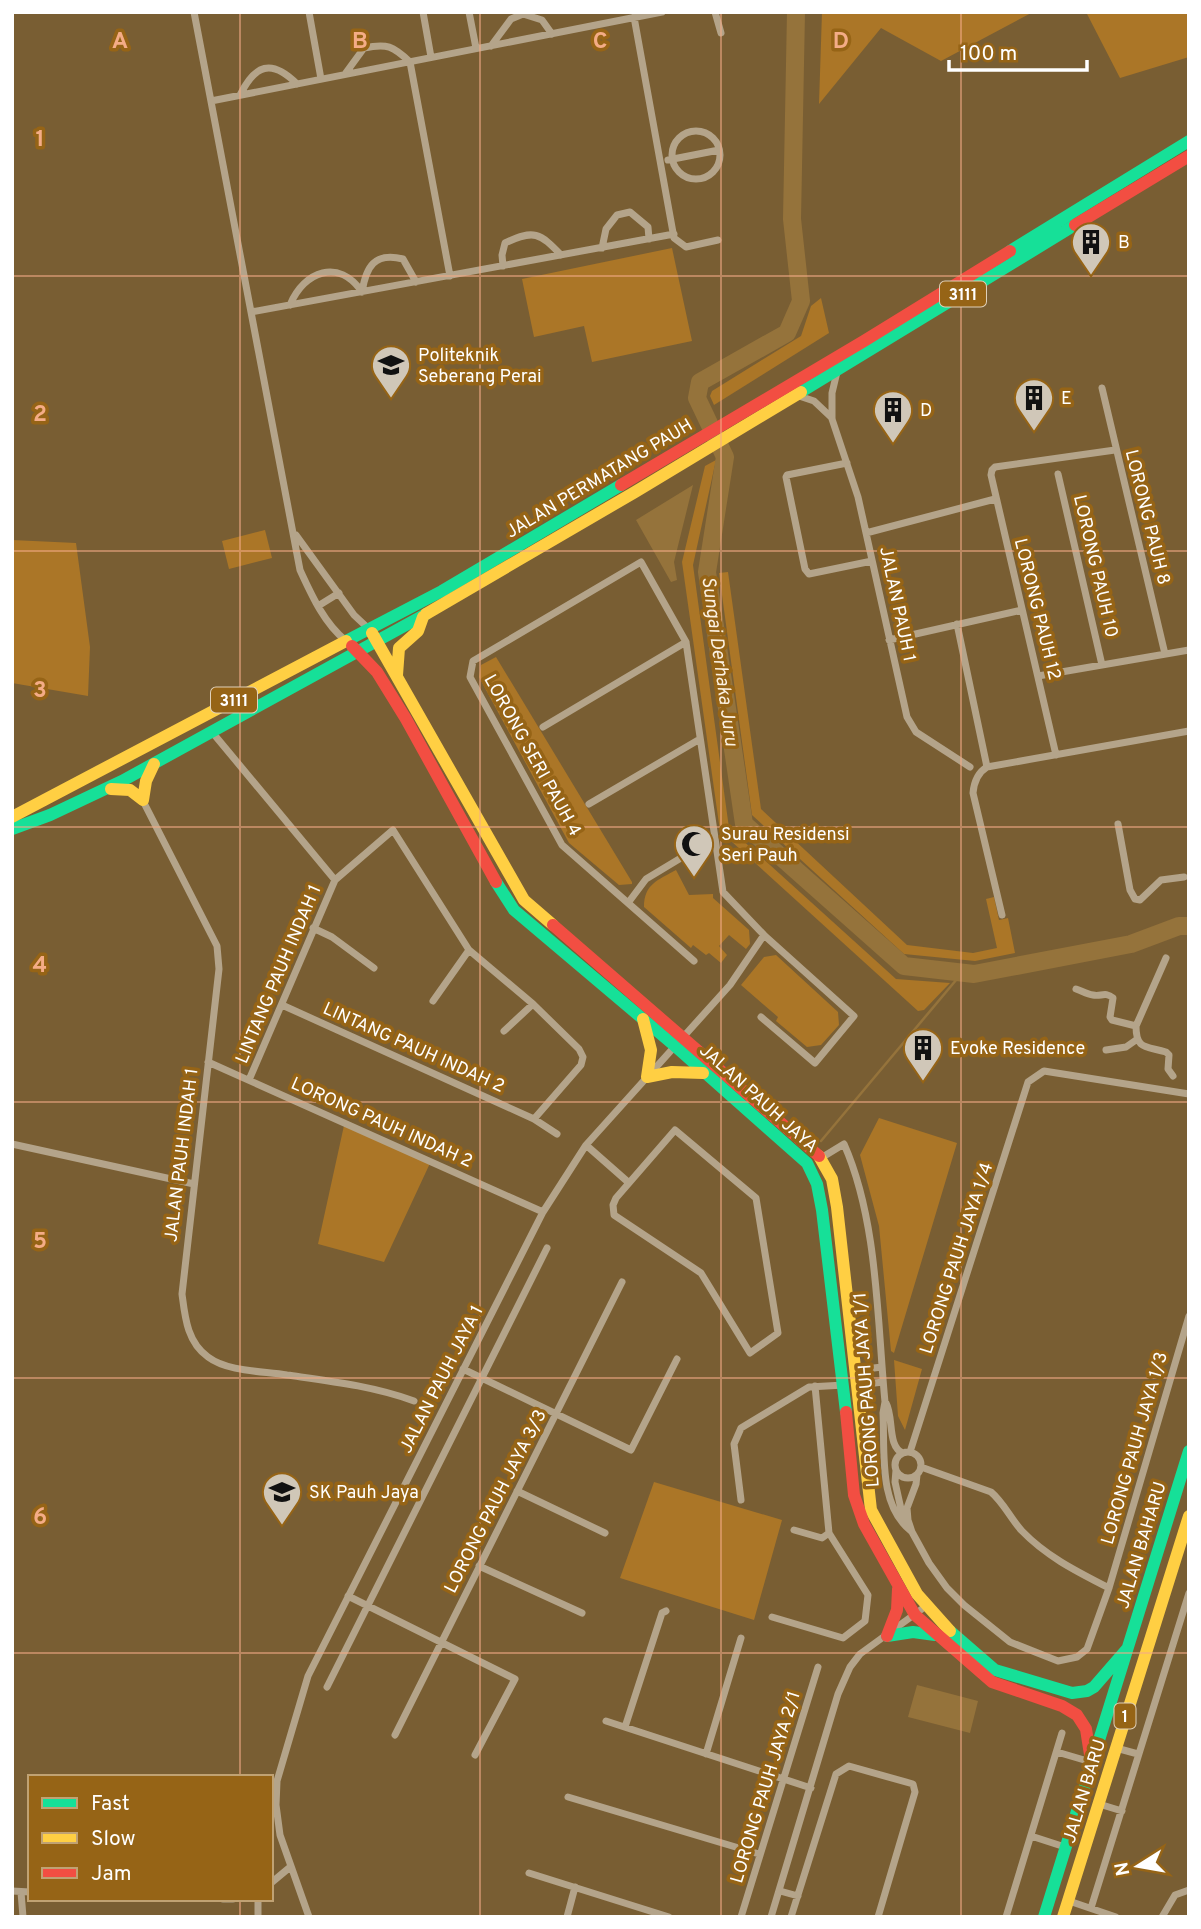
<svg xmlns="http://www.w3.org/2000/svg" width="1201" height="1929" font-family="Overpass,sans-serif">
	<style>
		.green { fill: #ab7627 }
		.water { fill: #95733b }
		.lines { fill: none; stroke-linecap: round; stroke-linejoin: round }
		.stream { stroke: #95733b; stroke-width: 2.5 }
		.river { stroke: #95733b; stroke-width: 18 }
		.street { stroke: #b4a48a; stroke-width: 7 }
		.fast { stroke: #16e098; stroke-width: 12 }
		.slow { stroke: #ffcf43; stroke-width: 12 }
		.jam { stroke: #f24e42; stroke-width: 12 }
		.grid { fill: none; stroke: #f4ac86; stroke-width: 2; stroke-opacity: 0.55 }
		.labels { text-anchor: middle; stroke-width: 7; stroke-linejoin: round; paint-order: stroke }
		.shield { fill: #966416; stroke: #e0d0b9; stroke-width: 2 }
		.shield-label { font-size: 16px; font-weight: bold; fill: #fff }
		.poi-label { font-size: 18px; fill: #fff; stroke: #966416; text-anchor: start }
		.street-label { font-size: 18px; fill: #fff; stroke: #966416 }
		.water-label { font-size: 19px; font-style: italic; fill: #fcf1e1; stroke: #966416 }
		.grid-label { font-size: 23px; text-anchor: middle; font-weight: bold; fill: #f4ac86; stroke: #966416; stroke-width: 7; stroke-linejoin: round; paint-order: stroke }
	</style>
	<rect width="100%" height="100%" fill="#795e33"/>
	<path class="green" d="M822 12H1033L941 61 881 28 819 104Z
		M1086 12H1189V57L1120 78Z
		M672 248 692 341 592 362 584 326 534 337 522 279Z
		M821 298 829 333 714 405 710 396 712 391 801 336 811 306Z
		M716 460 693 565 729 828 896 979 950 983 924 1010 918 1011 720 831 682 562 705 466Z
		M265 530 272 558 229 569 222 541Z
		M12 540 76 543 90 647 88 696 12 683Z
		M728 572 761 809 907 945 973 953 997 948 986 899 994 897 999 920 1008 918 1015 953 975 961 904 954 752 815 719 573Z
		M496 657 632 882V884L619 885 569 843 479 677 481 665Z
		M676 870 689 895 713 894V898L749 930 750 944 746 949 729 935 719 946 727 955 721 963 709 953 706 955 693 945 691 948 644 907C644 884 658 880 676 870Z
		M776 955 838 1012 839 1025 821 1045 807 1047 776 1021 778 1017 741 985 764 957Z
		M879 1118 957 1143 894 1353 891 1351 879 1226 860 1155Z
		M345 1121 432 1159 384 1262 318 1244Z
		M894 1360 922 1369 905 1430 898 1416Z
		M654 1482 782 1520 754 1620 620 1578Z"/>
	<path class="water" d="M693 485 674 562 677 580 671 582 636 520Z
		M917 1685 978 1701 970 1733 908 1717Z"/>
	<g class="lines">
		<path class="stream" d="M821 1141 962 973"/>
		<path class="river" d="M796 12 792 219 801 301 787 333 700 382 697 398 725 457 707 572 744 824 904 966 974 974 1131 944 1179 926H1189"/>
		<path class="street" d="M194 12 300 570C312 596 324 623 346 641
			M309 12 321 79
			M423 12 431 57
			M469 12 476 48
			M715 12 721 33
			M634 17 674 238 686 247 718 240
			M491 46 511 19 523 14 542 20 552 34
			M345 74 364 48C387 43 393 46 410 62L450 276
			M240 95C255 65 271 58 297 84
			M211 101 662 12
			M672 155a24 24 0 1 1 48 0a24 24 0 1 1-48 0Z
			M668 160 719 150
			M602 248 606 229 617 215 630 212 648 227 649 239
			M503 266 502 255 505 243C534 229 540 233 561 255
			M290 305C304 271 339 258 362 292 366 267 374 252 403 259L416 282
			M251 312 674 234
			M837 372 832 393V419L858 497 907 717 916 732 970 767
			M1102 388 1165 654
			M799 396 814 401 832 418
			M847 463 787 475 786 477 805 569 809 574 872 561
			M1058 474 1102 665
			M866 533 995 499
			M296 535 354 615 370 630
			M318 606 339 593
			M957 624 987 767
			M889 640 1022 610
			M1038 676 1189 650
			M543 727 686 642
			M212 732 335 880
			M1056 755 991 475 992 470 995 467 1115 450
			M142 799 217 946 219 969 182 1294C185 1317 187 1342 208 1357 228 1372 263 1371 287 1375 329 1381 373 1386 414 1401
			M589 804 700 739
			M1118 824 1130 890 1135 899 1140 900 1161 880 1184 877
			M628 903 646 879 714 838
			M1002 915 973 793C974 782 977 773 987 767L1189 731
			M313 928 332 937 374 968
			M694 961 562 845 470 677 473 661 641 562 686 642 723 892 764 935 854 1016 815 1063 761 1017
			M1076 989C1082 991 1087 994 1093 995 1101 997 1105 991 1113 998L1110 1017 1112 1020 1136 1026C1136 1050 1146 1046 1166 1052L1169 1055 1168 1069 1173 1076
			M433 1001 469 950
			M282 1005 534 1119 557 1134
			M1136 1026 1166 958
			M504 1031 533 1004
			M1106 1050 1126 1047 1136 1040
			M208 1062 543 1212
			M249 1080 335 880 393 830 469 950 533 1004 579 1049 583 1057 581 1065 534 1119
			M675 1130 756 1198 778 1333 750 1353 701 1273 614 1215 613 1205 616 1198Z
			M12 1144 194 1184
			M586 1145 628 1182
			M821 1158 844 1144C878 1221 877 1319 885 1402L883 1413C885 1451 878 1505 911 1531
			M463 1369 631 1450 677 1359
			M857 1370 882 1367
			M858 1385 883 1382
			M886 1403C894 1417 887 1447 903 1453
			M910 1452 1028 1082 1044 1071 1189 1094
			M895 1465a13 13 0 1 1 26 0a13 13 0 1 1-26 0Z
			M921 1467 991 1492C1004 1503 1010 1518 1022 1531 1047 1557 1078 1572 1109 1588
			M896 1470 895 1482 903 1518
			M917 1475 916 1484 907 1508 908 1520 912 1532 929 1563 947 1588 964 1605 1010 1642 1058 1661 1077 1657 1087 1649 1109 1588 1189 1316
			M517 1491 605 1533
			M741 1500 734 1444 741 1428 809 1387 844 1385
			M794 1530 822 1538 829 1533
			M479 1566 582 1613
			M348 1596 515 1679 475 1755
			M772 1617 843 1638 865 1621 868 1595 829 1533 815 1386
			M327 1687 547 1248
			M606 1721 811 1788
			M625 1727 662 1613 666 1611
			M395 1735 622 1282
			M1116 1748 1138 1754
			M1057 1752 1091 1762
			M706 1754 741 1638
			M568 1797 759 1854
			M1099 1804 1122 1811
			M1031 1836 1065 1847
			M529 1873 669 1917
			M271 1883 289 1868
			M12 1891 30 1892
			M780 1891 798 1896
			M21 1892 23 1917
			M223 1899H233
			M1069 1901 1116 1917
			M1091 1908 1189 1593
			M258 1917V1899
			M309 1917 280 1835 276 1805 277 1781 308 1676 543 1212 586 1145 730 985 764 935
			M567 1917 575 1887
			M741 1917 818 1667
			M771 1917 838 1694 850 1667 860 1654 926 1606
			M791 1917 836 1774 849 1766 913 1784 915 1792 878 1917
			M1006 1917 1062 1733
			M1162 1917 1175 1895 1189 1890"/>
		<path class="fast" d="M1010 251 1189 141
			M801 392 1075 225
			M346 641 442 591 621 485
			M12 829 50 815 122 781 426 614
			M496 882 514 910 675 1046 807 1163 817 1184 822 1210 846 1412
			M950 1631 995 1670 1072 1693 1087 1691 1094 1687 1127 1649
			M887 1636 913 1632 935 1635
			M1044 1917 1189 1451"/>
		<path class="slow" d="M426 614 635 492 801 392
			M372 633 524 900 553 925
			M397 675 399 648 418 631 423 617
			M111 789 130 790 143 800 146 781 154 764
			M12 817 346 641
			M643 1019 651 1050 647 1077 672 1072 703 1073
			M819 1156 832 1179 837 1207 871 1510 917 1594 950 1631
			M1063 1917 1189 1516"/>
		<path class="jam" d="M1075 225 1189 156
			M621 485 864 341 1010 251
			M352 646 377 672 406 719 496 882
			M553 925 819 1156
			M846 1412 854 1495 864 1524 915 1615 992 1682 1062 1706 1077 1715 1086 1729 1091 1761
			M887 1636 897 1610 898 1589"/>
	</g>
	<path class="grid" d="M240 12V1777M480 12V1917M721 12V1917M961 12V1917M12 276H1189M12 551H1189M12 827H1189M12 1102H1189M12 1378H1189M12 1653H1189M240 1899V1917"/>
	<defs>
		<g id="building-pin" transform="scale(2.0125)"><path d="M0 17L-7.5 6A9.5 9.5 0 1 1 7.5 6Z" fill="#d0c7b8" stroke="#966416"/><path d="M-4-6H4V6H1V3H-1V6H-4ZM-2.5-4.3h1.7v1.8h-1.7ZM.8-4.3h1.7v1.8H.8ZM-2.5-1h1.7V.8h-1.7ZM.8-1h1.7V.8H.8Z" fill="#111"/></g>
		<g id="university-pin" transform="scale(2.0125)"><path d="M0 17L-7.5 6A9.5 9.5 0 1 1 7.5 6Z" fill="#d0c7b8" stroke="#966416"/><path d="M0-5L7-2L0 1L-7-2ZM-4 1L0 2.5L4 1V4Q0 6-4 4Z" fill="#111"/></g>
		<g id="mosque-pin" transform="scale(2.0125)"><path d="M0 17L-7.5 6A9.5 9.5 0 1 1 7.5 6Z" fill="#d0c7b8" stroke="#966416"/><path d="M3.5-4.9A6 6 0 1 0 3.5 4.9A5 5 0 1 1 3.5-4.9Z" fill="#111"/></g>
		<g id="school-pin" transform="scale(2.0125)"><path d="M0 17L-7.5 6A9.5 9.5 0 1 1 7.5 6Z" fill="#d0c7b8" stroke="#966416"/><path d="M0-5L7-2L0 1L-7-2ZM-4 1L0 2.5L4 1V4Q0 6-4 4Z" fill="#111"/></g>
	</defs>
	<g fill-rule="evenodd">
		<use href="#building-pin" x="1091" y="242"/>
		<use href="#university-pin" x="391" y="365"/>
		<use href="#building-pin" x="1034" y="398"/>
		<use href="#building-pin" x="893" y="410"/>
		<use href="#mosque-pin" x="694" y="844"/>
		<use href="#building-pin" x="923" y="1048"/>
		<use href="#school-pin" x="282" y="1492"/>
	</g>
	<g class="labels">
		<g class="shield">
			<rect x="940" y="281.5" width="46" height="25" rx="5"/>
			<rect x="211" y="687.5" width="46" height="25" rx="5"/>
			<rect x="1114.5" y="1703.5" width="21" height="25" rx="5"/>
		</g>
		<g class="shield-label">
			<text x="963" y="300">3111</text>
			<text x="234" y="706">3111</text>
			<text x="1125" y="1722">1</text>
		</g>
		<g class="poi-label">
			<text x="1118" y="248">B</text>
			<text x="418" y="361">Politeknik<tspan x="418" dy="21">Seberang Perai</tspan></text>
			<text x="1061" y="404">E</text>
			<text x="920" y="416">D</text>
			<text x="721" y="840">Surau Residensi<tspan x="721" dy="21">Seri Pauh</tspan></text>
			<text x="950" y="1054">Evoke Residence</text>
			<text x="309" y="1498">SK Pauh Jaya</text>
		</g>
		<g class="street-label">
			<text transform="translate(599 478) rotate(-31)" y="6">JALAN PERMATANG PAUH</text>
			<text transform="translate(1148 517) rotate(76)" y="6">LORONG PAUH 8</text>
			<text transform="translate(1096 566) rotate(77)" y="6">LORONG PAUH 10</text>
			<text transform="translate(898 604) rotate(78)" y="6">JALAN PAUH 1</text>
			<text transform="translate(1038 609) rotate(76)" y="6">LORONG PAUH 12</text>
			<text transform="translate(533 755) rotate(61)" y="6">LORONG SERI PAUH 4</text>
			<text transform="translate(278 974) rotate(-67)" y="6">LINTANG PAUH INDAH 1</text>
			<text transform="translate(414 1047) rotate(24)" y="6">LINTANG PAUH INDAH 2</text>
			<text transform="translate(759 1098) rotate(42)" y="6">JALAN PAUH JAYA</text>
			<text transform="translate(382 1122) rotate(24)" y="6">LORONG PAUH INDAH 2</text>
			<text transform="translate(181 1155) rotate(-83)" y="6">JALAN PAUH INDAH 1</text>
			<text transform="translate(956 1258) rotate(-72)" y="6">LORONG PAUH JAYA 1/4</text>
			<text transform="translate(441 1379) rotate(-63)" y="6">JALAN PAUH JAYA 1</text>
			<text transform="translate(866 1390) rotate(-94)" y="6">LORONG PAUH JAYA 1/1</text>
			<text transform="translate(1134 1448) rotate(-74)" y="6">LORONG PAUH JAYA 1/3</text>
			<text transform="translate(495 1501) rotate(-63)" y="6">LORONG PAUH JAYA 3/3</text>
			<text transform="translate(1141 1545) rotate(-73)" y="6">JALAN BAHARU</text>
			<text transform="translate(765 1787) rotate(-73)" y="6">LORONG PAUH JAYA 2/1</text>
			<text transform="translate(1084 1791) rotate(-73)" y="6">JALAN BARU</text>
		</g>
		<g class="water-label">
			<text transform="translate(721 661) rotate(82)" y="7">Sungai Derhaka Juru</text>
		</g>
	</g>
	<g class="grid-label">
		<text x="120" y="48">A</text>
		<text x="360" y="48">B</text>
		<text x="600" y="48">C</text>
		<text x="841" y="48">D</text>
		<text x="40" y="146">1</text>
		<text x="40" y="421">2</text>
		<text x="40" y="697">3</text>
		<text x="40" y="972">4</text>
		<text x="40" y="1248">5</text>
		<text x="40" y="1524">6</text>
	</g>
	<rect width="1201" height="1929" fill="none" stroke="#ffffff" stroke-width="28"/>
	<rect x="28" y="1775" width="245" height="126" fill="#966416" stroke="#c0a273" stroke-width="2"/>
	<rect x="42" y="1798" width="35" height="10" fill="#16e098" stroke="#c0a273" stroke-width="2"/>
	<text x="91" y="1810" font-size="21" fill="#ffffff">Fast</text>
	<rect x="42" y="1833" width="35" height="10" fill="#ffcf43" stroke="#c0a273" stroke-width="2"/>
	<text x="91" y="1845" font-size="21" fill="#ffffff">Slow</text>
	<rect x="42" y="1868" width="35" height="10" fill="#f24e42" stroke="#c0a273" stroke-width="2"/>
	<text x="91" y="1880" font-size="21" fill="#ffffff">Jam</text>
	<g transform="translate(1138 1866) rotate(259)" stroke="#966416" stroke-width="5" paint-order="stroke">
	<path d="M0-5L12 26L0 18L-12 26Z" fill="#ffffff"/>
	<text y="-10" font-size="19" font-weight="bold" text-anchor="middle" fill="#ffffff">N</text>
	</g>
	<path d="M949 60v10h138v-10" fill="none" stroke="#ffffff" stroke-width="3.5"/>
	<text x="960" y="60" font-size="21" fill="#ffffff" stroke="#966416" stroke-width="5" paint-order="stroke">100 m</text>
</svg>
